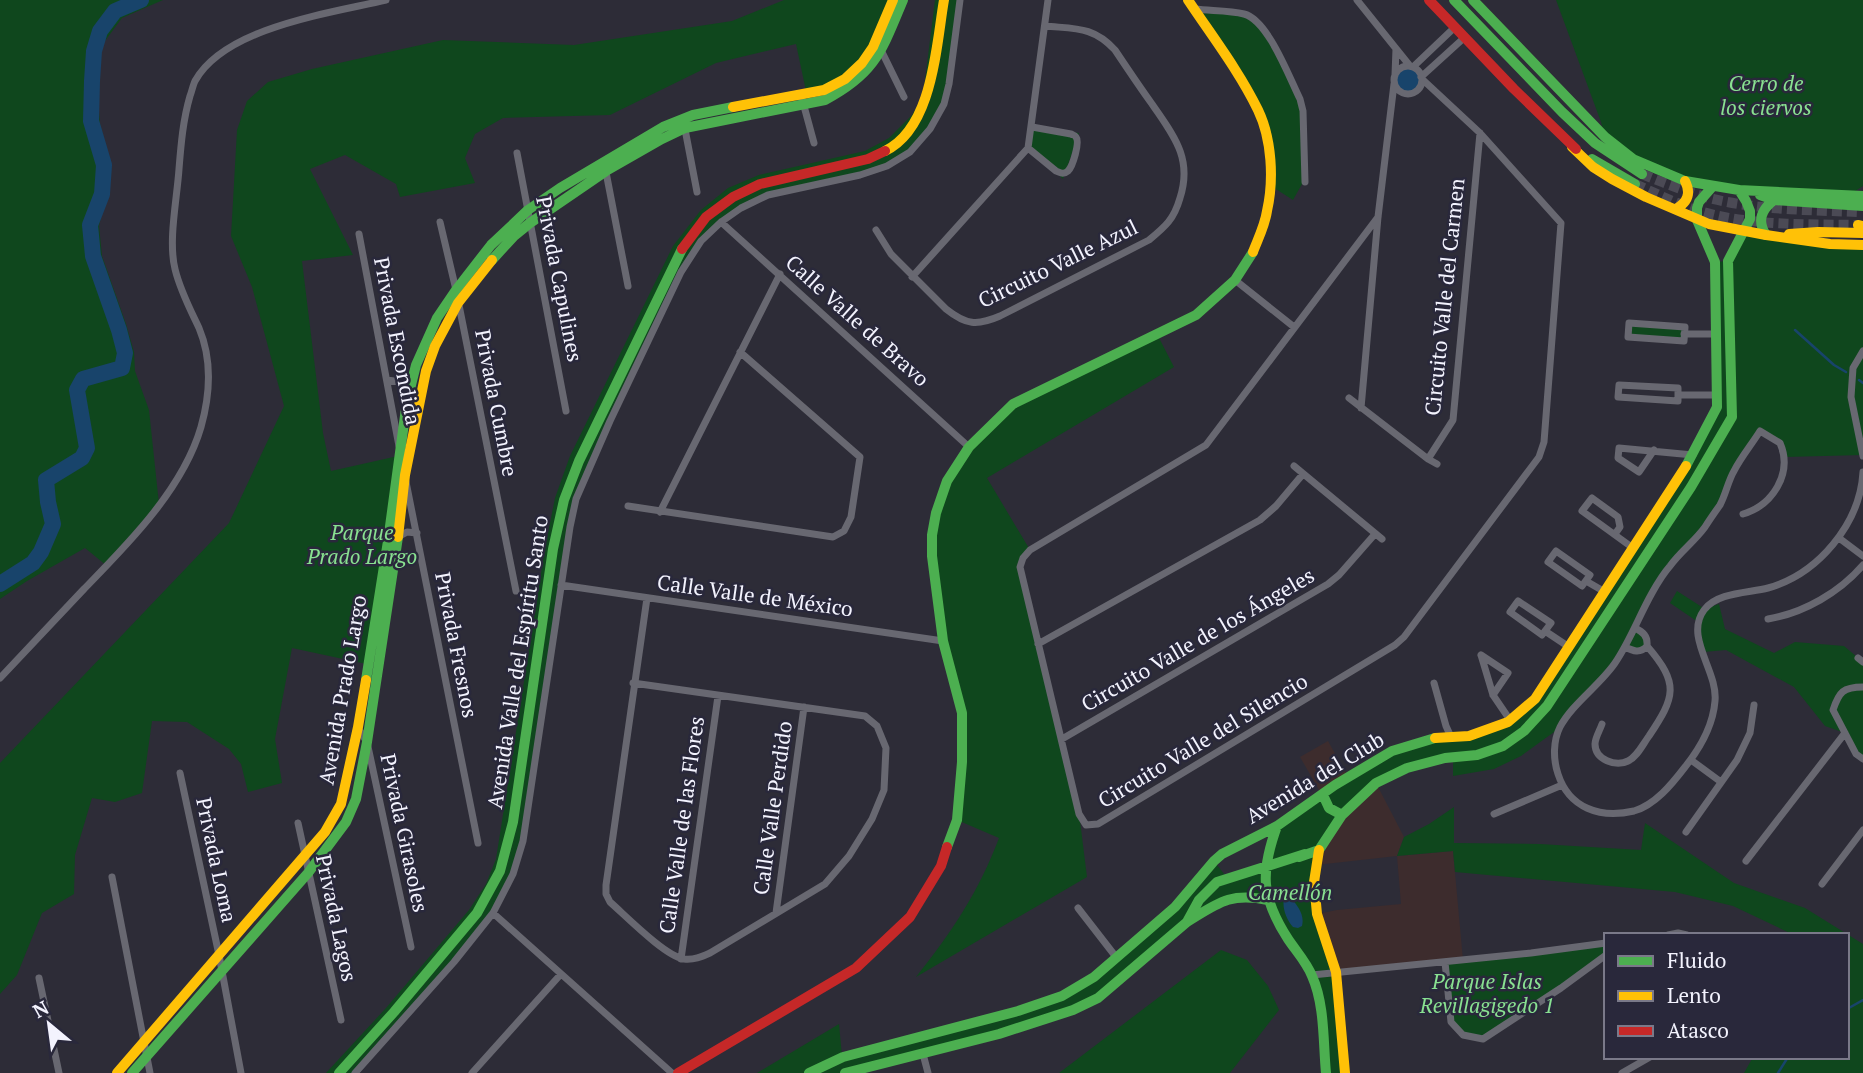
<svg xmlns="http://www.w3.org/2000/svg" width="1863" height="1073" font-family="'PT Serif',serif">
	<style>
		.education { fill: #3d2c2d }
		.green { fill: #0f471d }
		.water { fill: #18446b }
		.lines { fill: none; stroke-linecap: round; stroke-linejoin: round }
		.stream { stroke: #18446b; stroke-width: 2.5 }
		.river { stroke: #18446b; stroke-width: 16 }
		.secondary-tunnel { stroke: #4b4a55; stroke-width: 10; stroke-dasharray: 10 5; stroke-linecap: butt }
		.street { stroke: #686871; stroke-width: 7 }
		.fast { stroke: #4caf50; stroke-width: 10 }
		.slow { stroke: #ffc107; stroke-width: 10 }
		.jam { stroke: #c62828; stroke-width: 10 }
		.labels { text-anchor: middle; stroke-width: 5; stroke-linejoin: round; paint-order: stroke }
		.park-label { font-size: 21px; font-style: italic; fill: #89e191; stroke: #29283b }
		.street-label { font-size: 21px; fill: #f3f3fe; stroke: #29283b }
	</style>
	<rect width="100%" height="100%" fill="#2d2c37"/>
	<path class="education" d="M1328 741 1348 777 1322 795 1300 757Z
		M1376 783 1404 837 1397 856 1453 851 1463 960 1336 972 1317 914 1337 910 1401 904 1397 856 1316 865 1328 834Z"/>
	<path class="green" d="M0 0H163L122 18 102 45 97 88 100 124 108 154 110 176 99 226 102 256 126 324 134 352 135 371 149 410 159 504 107 566 85 548 27 581 0 599Z
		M784 0H893L873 47 845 79 806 91 796 44 716 63 610 115 503 118 475 134 465 158 475 183 400 197 396 184 345 155 310 169 353 255 302 261 323 433 331 471 398 456 371 665 292 648 275 739 282 783 248 792 241 764 229 749 187 722 152 721 142 793 115 802 92 798 75 855 74 894 42 913 17 975 0 994V763L229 523 284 406 252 287 231 236 237 130 247 101 268 82 312 69 443 40 574 45 732 21Z
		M935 0H960L944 104 910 152 887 166 768 195 741 208 701 241 681 272 576 499 523 841 513 874 493 913 355 1073H326L386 1008 469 910 486 884 496 859 545 548 555 498 570 456 673 246 701 210 728 188 759 175 865 151 889 138 912 115 923 96Z
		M1556 0H1863V186L1849 195 1750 192 1657 169 1605 137 1601 122Z
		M1195 9 1244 14 1256 19 1300 99 1306 177 1293 200 1271 186 1259 112Z
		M1033 128 1079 133 1063 179 1029 148Z
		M1743 231 1863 245V455L1785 457 1783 450 1760 431 1734 470 1720 503 1670 566 1635 627 1646 636 1643 650 1625 647 1561 727 1543 740 1521 756 1494 769 1453 776V758L1407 768 1337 814 1315 857 1314 882 1336 973 1345 1073H1326L1315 983 1265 899 1222 901 1098 998 1073 1010 845 1073H757L839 1024 842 1056 1062 996 1175 908 1214 861 1228 879 1263 868 1278 826 1392 751 1469 736 1508 722 1550 678 1717 408 1715 262 1728 261Z
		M1629 323 1685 327 1684 341 1628 337Z
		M1157 334 1174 367 987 478 1030 550 1020 568 1079 813 1087 877 916 977C952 932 979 891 999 838L957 820 962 713 943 641 932 556 936 513 969 447 1013 404Z
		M1677 591 1705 609 1719 604 1725 629 1774 653 1795 642 1844 646 1863 662V759L1845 733 1825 726 1794 687 1726 650 1703 652 1698 622 1670 603Z
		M1454 807V843L1540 844 1641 850 1645 823 1734 883 1805 908 1863 944V1073H1744L1753 1057H1847V935H1794L1733 906 1675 892 1455 872 1453 851 1397 856 1404 837 1429 824Z
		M1606 943V955L1483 1039 1463 1035 1451 1022 1445 962Z
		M1221 950 1247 960 1268 986 1279 1010 1230 1073H1059Z"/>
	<path class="water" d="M1394 80a14 14 0 1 1 28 0a14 14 0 1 1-28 0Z
		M1291 897C1297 906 1305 914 1302 926L1298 928 1293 927C1286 919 1282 908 1284 898Z"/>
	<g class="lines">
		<path class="stream" d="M1795 330 1834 365 1846 372
			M1859 380 1863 383
			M1847 1009 1863 1000
			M1778 1073 1788 1057"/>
		<path class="river" d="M0 584 33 563 41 552 53 524 48 502 46 480 82 458 87 448 77 390 83 379 122 368 125 353 119 330 93 256 90 225 102 194 104 165 91 121 92 81 94 51 100 31 115 11 141 0"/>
		<path class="secondary-tunnel" d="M1642 174C1664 183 1687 192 1709 198 1757 210 1808 210 1857 212
			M1635 184C1653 192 1671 201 1690 208 1742 226 1803 224 1858 225"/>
		<path class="street" d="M1357 0 1410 66
			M1195 9C1210 11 1229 10 1244 14 1268 20 1289 77 1300 99L1303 111 1305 182
			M882 52 904 97
			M1394 80a14 14 0 1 1 28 0a14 14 0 1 1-28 0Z
			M1413 67 1455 27
			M1395 75 1396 49
			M1421 77 1465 37
			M801 95 814 143
			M684 124 697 192
			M1028 148 1056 171C1061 173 1063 175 1068 171 1073 166 1080 142 1076 137 1075 135 1073 135 1071 134L1032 127
			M517 153 566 411
			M605 167 628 286
			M1378 217 1206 445 1030 550 1023 558 1020 567 1079 814 1086 825 1098 824 1395 645 1404 637 1539 457 1544 442 1561 223 1480 133 1422 79
			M440 222 456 290 516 591
			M721 222 969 447
			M876 230 891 254 946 309C966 325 977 326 1000 316L1149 240C1166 226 1174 219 1180 198 1193 158 1173 135 1152 104 1139 86 1127 68 1115 50 1093 26 1075 29 1045 26
			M359 234 399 446
			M912 277 1028 148 1048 0
			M1235 280 1294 327
			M1629 323 1685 327 1684 341 1628 337Z
			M1684 334H1717
			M1863 351 1853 368 1851 397 1863 456
			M387 380 401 382 413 378
			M1619 385 1678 388V401L1618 397Z
			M1678 395H1717
			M1349 398 1428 459 1437 464
			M1361 408 1378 217 1394 84
			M1654 450 1639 472 1618 458 1619 448 1693 455
			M1428 459 1453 420 1480 133
			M1294 466 1382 539
			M406 482 478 843
			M628 506 833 537 844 531 851 517 860 457 740 352
			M660 512 780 274
			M1743 514C1773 505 1793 473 1780 443L1760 431C1752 444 1741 457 1734 471 1728 481 1726 494 1720 505 1715 512 1710 519 1705 527 1695 541 1680 552 1670 566 1663 574 1657 584 1652 593 1639 616 1630 641 1615 663 1600 685 1572 704 1560 727 1553 741 1553 759 1558 774 1569 808 1600 819 1634 811 1655 805 1672 784 1685 767 1701 747 1713 726 1715 701 1718 671 1684 637 1704 610 1717 592 1749 593 1768 588 1818 574 1860 524 1863 472
			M1615 534 1620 527 1618 517 1592 498 1582 511 1633 548
			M398 537 407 532 417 533
			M1839 538 1863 556
			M1556 551 1590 575 1582 586 1548 562Z
			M1586 581 1605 592
			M561 585 943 641
			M1518 601 1551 623 1542 635 1510 612Z
			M1768 619C1804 613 1840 592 1863 565
			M1545 631 1569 647
			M1038 644 1260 520 1276 506 1303 474
			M1625 647C1633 651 1640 654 1647 646 1648 636 1643 632 1635 628
			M1481 655 1493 695 1510 720
			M1481 655 1508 673 1493 695
			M1858 658 1863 662
			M0 678C28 648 56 619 84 589 128 544 183 489 201 427 210 395 212 359 199 328 190 309 180 290 175 269 168 241 177 199 179 169 181 144 183 120 190 96 192 91 193 85 195 81 225 27 331 13 386 0
			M633 683 865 716 877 726 886 748 884 790 872 819 849 856 825 884 710 953C701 957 694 960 684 959 665 956 626 916 610 902L606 894V885L647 598
			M1434 683 1446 726 1451 737
			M1863 687C1843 687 1839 692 1833 710L1856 754 1863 759
			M1602 724C1600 730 1595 738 1595 744 1595 760 1616 767 1628 761 1637 757 1643 744 1649 736 1675 697 1680 684 1647 646
			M358 728 367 742 411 947
			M1062 739 1328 584 1339 575 1375 534
			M1691 760 1721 782
			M180 773 219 955 241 1073
			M1494 814 1562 785
			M298 823 341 1020
			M1686 832 1737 760 1750 733 1754 705
			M1746 861 1845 733
			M112 877 150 1073
			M1822 884 1863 830
			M1078 908 1116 957
			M493 913 672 1073
			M776 913 804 707
			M1668 935 1678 933 1687 935
			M681 959 718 696
			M1445 962 1451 1022 1463 1035 1483 1039 1561 988 1606 955
			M1312 975 1531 953 1606 943
			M39 978 59 1073
			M923 1054 928 1073
			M355 1073 454 962 493 913 513 874 523 841 570 527 576 499 610 421 681 272 701 241 721 222 741 208 768 195 860 175 887 166 910 152 930 129 944 104 949 84 960 0
			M472 1073 561 974
			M1622 1073 1650 1057"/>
		<path class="fast" d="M1454 0 1562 112 1595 143 1642 174
			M1473 0 1605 137 1633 159 1685 181 1739 190 1863 196
			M1592 159 1635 184
			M1760 195 1774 200 1863 206
			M1766 235C1757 221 1761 210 1774 200
			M492 260 514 236 530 223 606 171 662 139 685 128 825 100C876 73 882 50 903 0
			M1686 466 1717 407 1715 262 1697 220V208L1699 202 1713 186
			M366 680 388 541 407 401 416 365 437 318 456 290 491 245 528 210 560 188 663 127 693 115 733 107
			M1323 795 1329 808 1342 815
			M1277 826C1260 873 1261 897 1288 939 1296 951 1307 963 1312 976 1325 1005 1323 1042 1326 1073
			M947 847 957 820 962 762V713L943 641 932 556V535L936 513 947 481 969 447 1013 404 1196 315 1235 280 1253 252
			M1299 857 1319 850 1342 815 1376 783 1407 768 1445 758 1477 755 1503 746 1524 731 1547 706 1691 487 1732 417 1728 261 1750 219V211L1746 201 1739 190
			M1187 922C1218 903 1230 892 1268 900
			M132 1073 308 873 346 822 356 799 367 742 398 537
			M339 1073 394 1012 477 913 500 871 513 822 553 549 564 500 579 461 682 249
			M809 1073 843 1057 1018 1011 1062 996 1094 977 1175 907 1214 861 1222 854 1277 826 1335 785 1392 751 1435 738
			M845 1073 999 1034 1073 1010 1098 998 1187 922 1199 900 1217 882 1305 854"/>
		<path class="slow" d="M1188 0C1212 36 1239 71 1258 110 1272 139 1274 180 1267 211 1265 225 1258 239 1253 252
			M733 107 824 90 845 79 862 63 873 47 893 0
			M1572 147 1593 167 1612 179 1646 197 1709 224 1766 235 1830 244 1863 245
			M885 151C933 128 936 46 944 0
			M1676 209C1688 202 1691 193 1685 181
			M1858 225 1863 226
			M1789 234 1818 232 1863 233
			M398 537 405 475 426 371 435 346 458 303 492 260
			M1435 738 1469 736 1508 722 1535 699 1686 466
			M1319 850 1314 882 1317 914 1336 972 1345 1073
			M117 1073 325 832 341 804 358 727 366 680"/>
		<path class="jam" d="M1429 0 1514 89 1576 149
			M682 249 706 217 733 197 760 184 868 159 885 151
			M678 1073 856 968 910 917 941 866 947 847"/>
	</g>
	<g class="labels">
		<g class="park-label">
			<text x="1766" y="91">Cerro de<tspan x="1766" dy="24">los ciervos</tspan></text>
			<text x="362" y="540">Parque<tspan x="362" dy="24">Prado Largo</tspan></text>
			<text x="1290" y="900">Camellón</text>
			<text x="1487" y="989">Parque Islas<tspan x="1487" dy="24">Revillagigedo 1</tspan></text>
		</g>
		<g class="street-label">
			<text transform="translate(1058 264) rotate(-26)" y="7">Circuito Valle Azul</text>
			<text transform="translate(559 279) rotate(79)" y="7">Privada Capulines</text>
			<text transform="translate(1445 297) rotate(-84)" y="7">Circuito Valle del Carmen</text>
			<text transform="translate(857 321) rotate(42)" y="7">Calle Valle de Bravo</text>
			<text transform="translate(397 341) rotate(79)" y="7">Privada Escondida</text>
			<text transform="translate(496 403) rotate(79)" y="7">Privada Cumbre</text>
			<text transform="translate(755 596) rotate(8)" y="7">Calle Valle de México</text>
			<text transform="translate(1198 640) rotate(-30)" y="7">Circuito Valle de los Ángeles</text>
			<text transform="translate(456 645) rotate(79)" y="7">Privada Fresnos</text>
			<text transform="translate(518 662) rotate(-81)" y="7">Avenida Valle del Espíritu Santo</text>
			<text transform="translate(343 690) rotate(-80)" y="7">Avenida Prado Largo</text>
			<text transform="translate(1203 741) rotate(-31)" y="7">Circuito Valle del Silencio</text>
			<text transform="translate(1315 778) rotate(-31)" y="7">Avenida del Club</text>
			<text transform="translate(773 808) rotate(-82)" y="7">Calle Valle Perdido</text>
			<text transform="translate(682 825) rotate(-82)" y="7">Calle Valle de las Flores</text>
			<text transform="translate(404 833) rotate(78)" y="7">Privada Girasoles</text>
			<text transform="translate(216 860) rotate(78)" y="7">Privada Loma</text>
			<text transform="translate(336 918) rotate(78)" y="7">Privada Lagos</text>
		</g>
	</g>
	<rect x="1604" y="933" width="245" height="126" fill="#29283b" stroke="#7a7989" stroke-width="2"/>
	<rect x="1618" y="956" width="35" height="10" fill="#4caf50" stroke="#7a7989" stroke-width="2"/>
	<text x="1667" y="968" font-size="21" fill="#f3f3fe">Fluido</text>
	<rect x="1618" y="991" width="35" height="10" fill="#ffc107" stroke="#7a7989" stroke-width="2"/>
	<text x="1667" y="1003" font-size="21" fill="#f3f3fe">Lento</text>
	<rect x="1618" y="1026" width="35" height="10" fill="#c62828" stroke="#7a7989" stroke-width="2"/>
	<text x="1667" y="1038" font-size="21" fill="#f3f3fe">Atasco</text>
	<g transform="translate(49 1024) rotate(331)" stroke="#29283b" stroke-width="5" paint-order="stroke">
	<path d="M0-5L12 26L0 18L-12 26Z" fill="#f3f3fe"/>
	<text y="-10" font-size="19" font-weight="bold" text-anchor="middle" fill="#f3f3fe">N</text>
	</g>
</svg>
